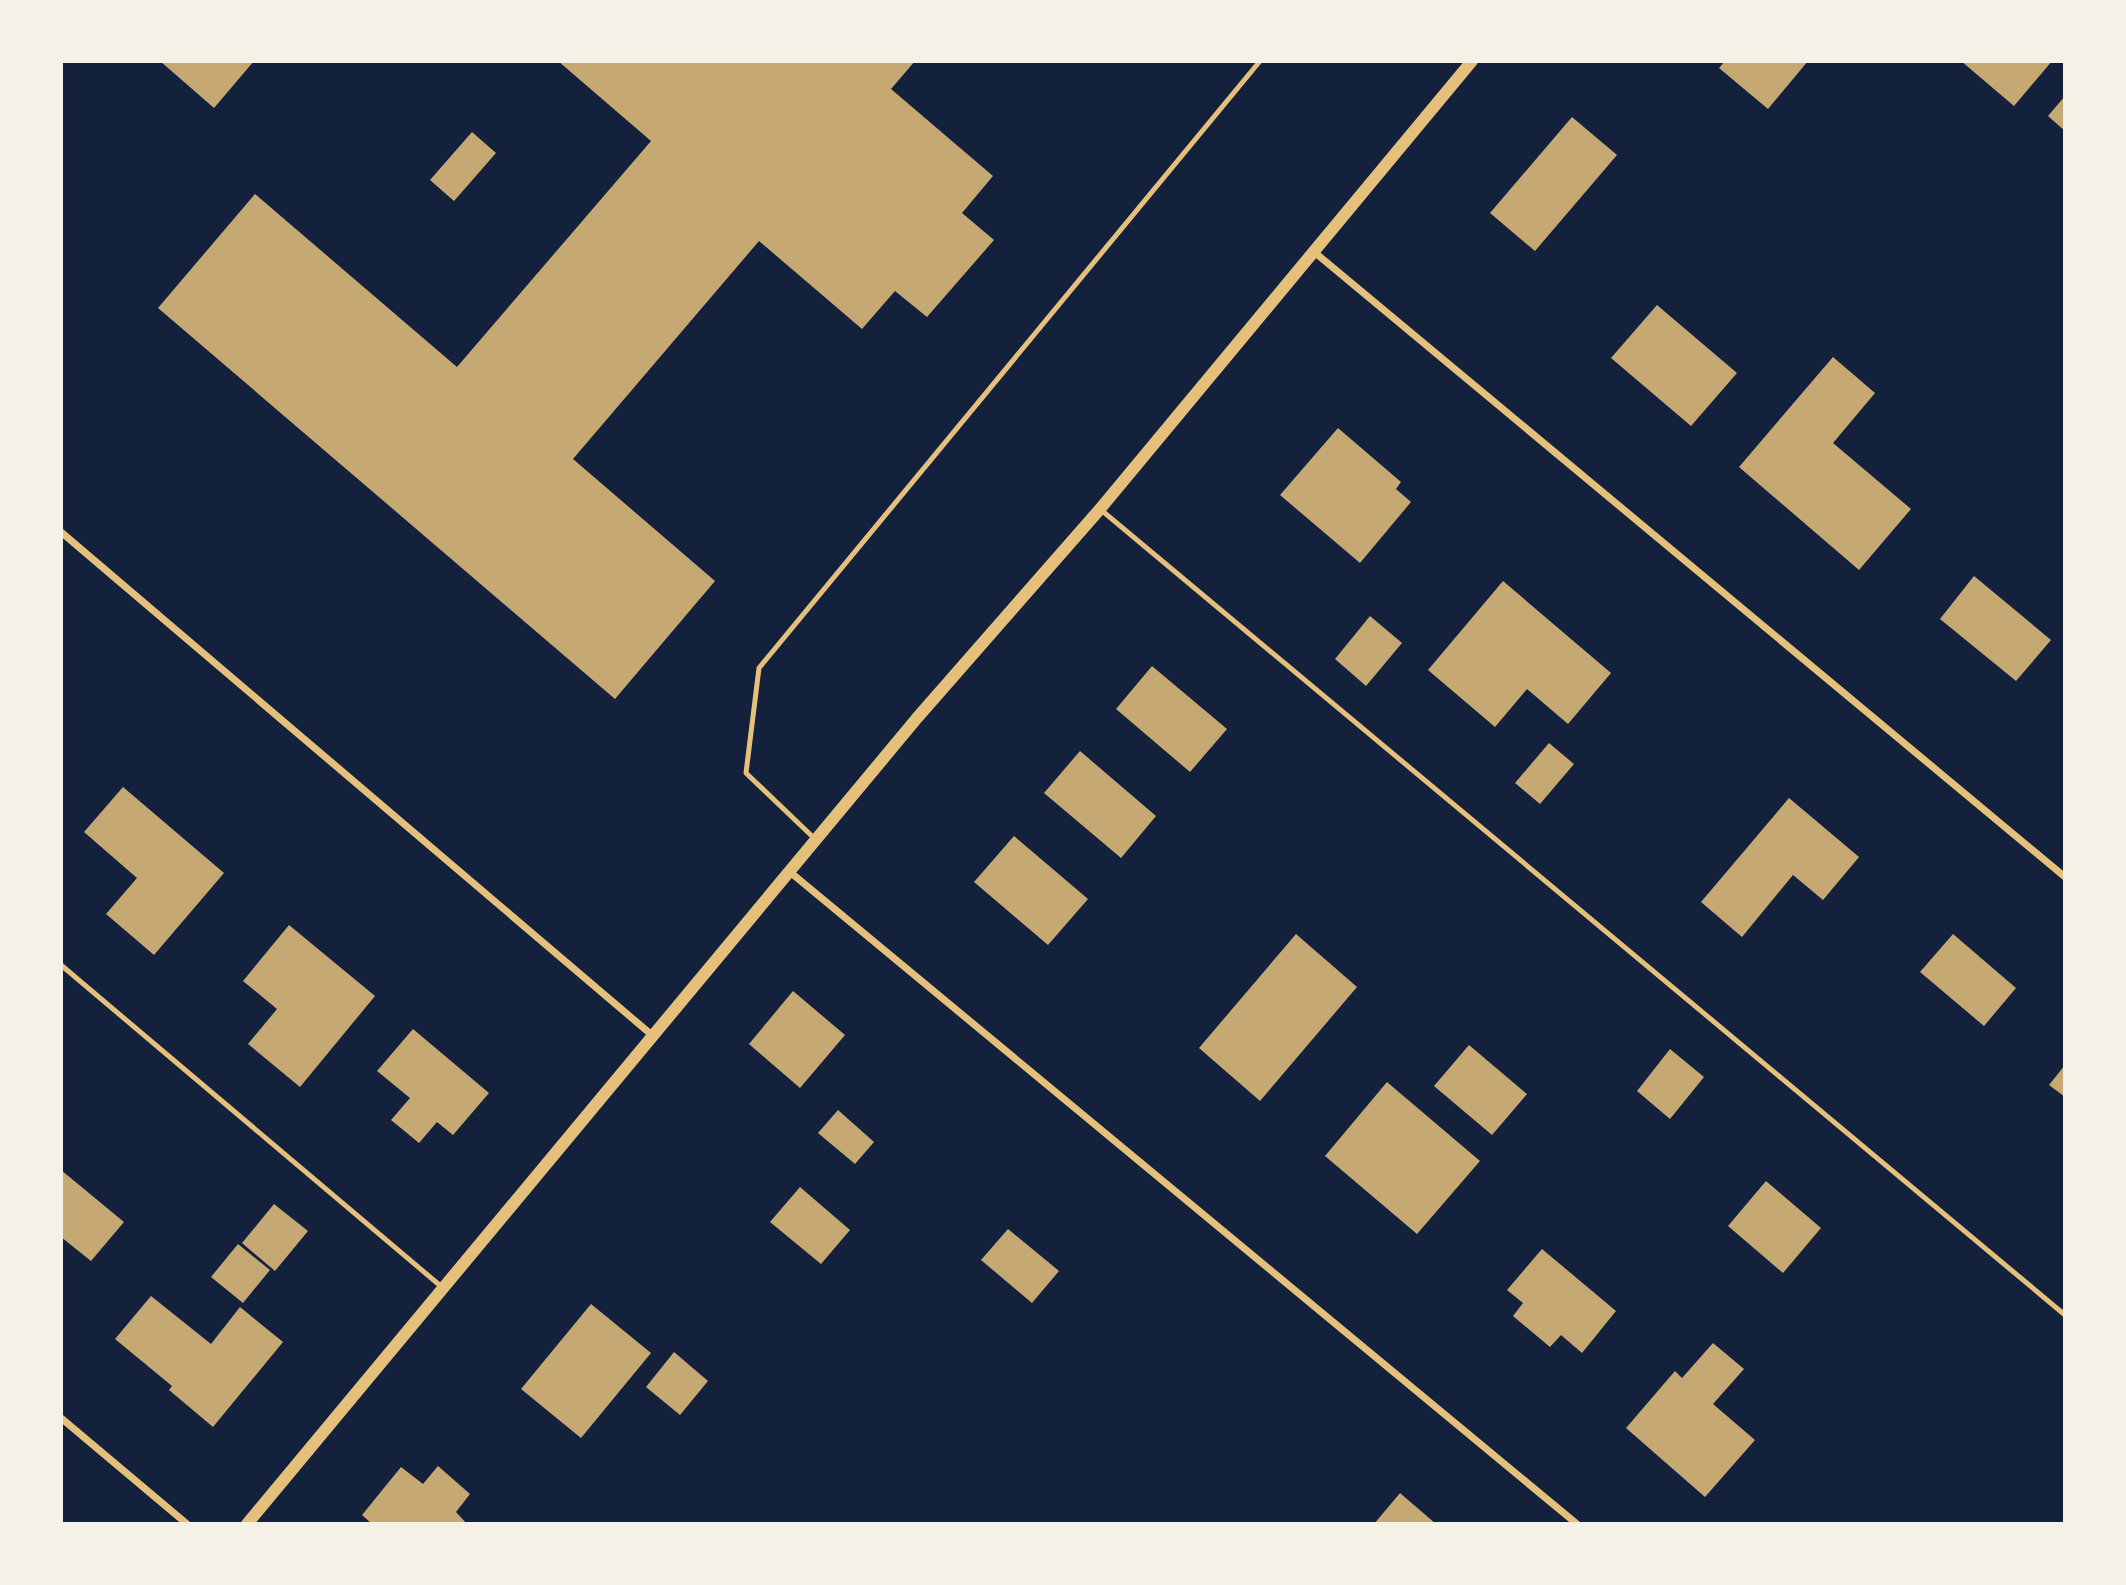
<svg xmlns="http://www.w3.org/2000/svg" width="2126" height="1585" font-family="Mulish,sans-serif">
	<style>
		.building { fill: #c6a872 }
		.lines { fill: none; stroke-linecap: round; stroke-linejoin: round }
		.service { stroke: #e5c07b; stroke-width: 5 }
		.minor { stroke: #e5c07b; stroke-width: 7 }
		.tertiary { stroke: #e5c07b; stroke-width: 12 }
	</style>
	<rect width="100%" height="100%" fill="#14213d"/>
	<path class="building" d="M160 61H254L214 108Z
		M558 61H915L891 89 993 176 962 213 994 240 927 317 895 291 862 329 759 241 573 459 715 581 615 699 158 308 255 194 457 367 651 141Z
		M1725 61H1808L1768 109 1719 68Z
		M1961 61H2052L2014 106Z
		M2065 96V131L2048 116Z
		M1572 117 1617 155 1535 251 1490 213Z
		M472 132 496 153 454 201 430 180Z
		M1657 305 1737 373 1691 426 1611 358Z
		M1833 357 1875 393 1833 443 1911 509 1859 570 1739 467Z
		M1338 428 1401 482 1396 489 1411 502 1360 563 1280 495Z
		M1974 576 2051 640 2016 681 1940 619Z
		M1503 581 1611 673 1568 724 1527 689 1495 727 1428 670Z
		M1370 616 1402 643 1366 686 1335 659Z
		M1152 666 1227 729 1190 772 1116 709Z
		M1549 743 1574 764 1540 804 1515 783Z
		M1080 751 1156 816 1121 858 1044 793Z
		M123 787 224 873 154 955 106 914 137 878 84 832Z
		M1789 798 1859 857 1823 900 1793 875 1742 937 1701 902Z
		M1014 836 1088 899 1048 945 974 882Z
		M289 925 375 996 300 1087 248 1044 277 1009 243 981Z
		M1296 934 1357 987 1260 1101 1199 1048Z
		M1953 934 2016 988 1984 1026 1920 972Z
		M793 991 845 1035 800 1088 749 1044Z
		M413 1029 489 1093 453 1135 437 1122 419 1143 391 1120 410 1098 377 1071Z
		M1469 1045 1527 1094 1492 1135 1434 1086Z
		M1670 1049 1704 1077 1670 1119 1637 1091Z
		M2065 1065V1097L2049 1085Z
		M1387 1082 1480 1161 1417 1234 1325 1156Z
		M838 1110 874 1142 855 1164 818 1133Z
		M61 1170 124 1222 91 1261 61 1237Z
		M1766 1181 1821 1228 1783 1273 1728 1226Z
		M800 1187 850 1230 821 1264 770 1222Z
		M274 1204 308 1231 275 1271 242 1243Z
		M1008 1229 1059 1271 1032 1303 981 1260Z
		M238 1244 270 1270 243 1303 211 1277Z
		M1542 1249 1616 1311 1582 1353 1561 1335 1550 1347 1513 1316 1523 1303 1507 1290Z
		M151 1296 211 1344 240 1307 283 1342 213 1427 169 1390 172 1386 115 1339Z
		M591 1304 651 1353 581 1438 521 1389Z
		M1713 1343 1744 1369 1713 1404 1755 1440 1705 1497 1626 1428 1675 1371 1682 1378Z
		M674 1352 708 1381 680 1415 646 1387Z
		M438 1466 470 1494 456 1512 467 1524H372L362 1515 401 1467 423 1484Z
		M1400 1493 1436 1524H1374Z"/>
	<g class="lines">
		<path class="service" d="M1100 509 2065 1315
			M815 839 746 773 759 668 1260 61
			M61 965 443 1288"/>
		<path class="minor" d="M1313 251 2065 877
			M61 532 653 1036
			M790 872 1577 1524
			M61 1418 187 1524"/>
		<path class="tertiary" d="M247 1524 917 718 1100 509 1472 61"/>
	</g>
	<rect width="2126" height="1585" fill="none" stroke="#f6f1e7" stroke-width="126"/>
</svg>
